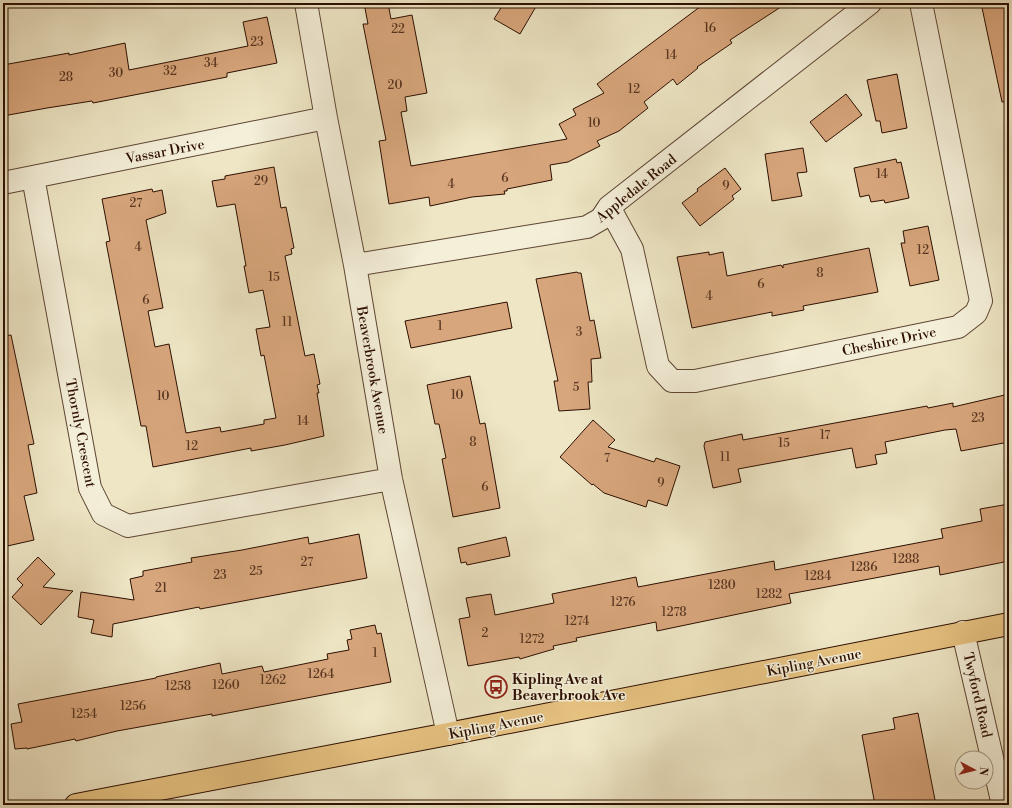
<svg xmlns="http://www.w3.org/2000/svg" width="1012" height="808" font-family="'Libre Bodoni',serif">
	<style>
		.building { fill: #d8a67c; stroke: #2d0f01 }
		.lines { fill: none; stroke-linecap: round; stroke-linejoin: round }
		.minor-casing { stroke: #5d4532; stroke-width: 24 }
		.major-casing { stroke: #2d0f01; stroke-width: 24 }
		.minor { stroke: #f4efd9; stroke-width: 22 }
		.major { stroke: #e7c382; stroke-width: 22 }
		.labels { text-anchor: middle; stroke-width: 3; stroke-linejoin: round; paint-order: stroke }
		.number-label { font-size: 12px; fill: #583520 }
		.street-label { font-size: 14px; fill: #2d0f01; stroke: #f4efd9 }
		.poi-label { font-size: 14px; font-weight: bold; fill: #2d0f01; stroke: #f4efd9; text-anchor: start }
	</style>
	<rect width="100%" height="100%" fill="#eee6c5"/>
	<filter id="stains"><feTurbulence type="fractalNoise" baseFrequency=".005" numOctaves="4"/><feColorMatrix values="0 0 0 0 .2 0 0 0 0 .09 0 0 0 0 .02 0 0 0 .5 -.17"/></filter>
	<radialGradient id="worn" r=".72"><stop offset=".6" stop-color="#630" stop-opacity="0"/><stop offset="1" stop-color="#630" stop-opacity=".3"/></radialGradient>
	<path class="building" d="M364 3H388L391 19 412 15 427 93 405 97 407 111 401 112 411 166 567 139 559 124 576 115 573 109 604 93 597 84 705 3H787L730 40 732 43 697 67 698 68 677 85 673 79 644 102 648 108 619 131 597 141 600 146 568 162 550 165 552 180 507 189V191H504L505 194 472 197 430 206 429 197 389 204 379 141 386 140 363 24H368Z
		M504 3H538L520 34 494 19Z
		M981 3H1009V101L1002 102Z
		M267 17 277 63 227 73V77L134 95 93 103 92 101 47 108 3 116V65L69 53V55L125 43 129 70 248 46 243 22Z
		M897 74 907 128 882 133 880 121H876L867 80Z
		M846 94 862 115 826 142 810 122Z
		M803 148 807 172 797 173 802 196 772 201 765 154Z
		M896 159 897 163 901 162 909 198 885 203 884 200 871 202 869 195 860 197 854 168Z
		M274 167 281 208 286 207 294 248 291 249 292 254 285 256 305 356 314 354 320 384 317 385 319 393H317L324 436 285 445 251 451V448L153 467 146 426H141L106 242 110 241 102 199 152 189 153 192 162 190 166 213 146 220 163 308 148 311 155 347 169 344 186 433 220 427 221 432 264 424V420L276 418 264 355 261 356 256 329 270 327 263 290 249 293 244 266H246L235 204 217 207 212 181 225 179V176Z
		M725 168 741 189 732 196 734 199 700 226 682 203 698 191 697 189Z
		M928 226 939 280 910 286 901 243H905L903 231Z
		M869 248 878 292 803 306 804 310 772 316V312L692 328 677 257 709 252V255L723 252 727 276 781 265 783 268V265Z
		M577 272 578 273H581L590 321 594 320 601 358 591 359 592 382H588L590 409 559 411 554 381H558L536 279Z
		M507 302 512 328 411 348 405 321Z
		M11 335 34 444 28 445 37 493 24 496 34 540 3 547V336Z
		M470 376 480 424 485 423 500 508 453 517 442 459 446 458 439 424H435L427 385Z
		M1009 394V442L961 451 956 429 945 430 885 442 887 453 875 455 877 464 856 468 852 448 738 469 741 482 713 488 704 446 705 442 742 434 743 440 927 406 928 408 953 403V407Z
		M593 420 615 440 608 447 654 462 656 458 680 466 667 506 648 500 646 507 604 493 593 484 592 485 560 457Z
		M1009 504V561L940 575 939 566 789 594 791 603 657 631 656 622 576 638 577 641 553 646 554 649 520 659 519 657 468 666 459 619 470 617 466 598 491 594 495 615 554 603 552 594 636 577 638 587 774 561 775 570 943 538 941 529 982 521 980 509Z
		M359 534 367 578 200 609 199 607 113 624 112 637 91 633 94 620 78 617 81 592 134 600 130 579 143 576V571L192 562 191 558 242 550 308 537 309 544Z
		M506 537 510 556 467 565 466 562 461 563 458 548Z
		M38 557 55 574 43 587 73 591 41 625 12 597 23 585 17 579Z
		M375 625 377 634 381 633 391 682 212 716V714L117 731 76 741 75 739 27 749V748L15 749 11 724 22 722 18 704 156 678V677L220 663 222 674 262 666 264 672 328 659 327 654 349 650 347 640 352 639 350 630Z
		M918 713 936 805H875L862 735 895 729 893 718Z"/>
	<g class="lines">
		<g class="minor-casing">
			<path id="minor" d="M306 3 326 118 355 265 391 479 448 734
				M33 177 90 488 103 514 128 526 391 479
				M3 183 326 118
				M609 207 632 249 658 366 672 381H695L958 327 976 313 981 301 921 3
				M355 265 587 227 601 219 609 207 870 3
				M963 632 1003 805"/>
		</g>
		<g class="major-casing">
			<path id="major" d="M76 805 448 734 1009 624"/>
		</g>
		<use href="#minor" class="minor"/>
		<use href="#major" class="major"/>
	</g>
	<defs>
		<g id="bus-ring" transform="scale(1.15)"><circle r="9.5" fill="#f4efd9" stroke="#8f2418" stroke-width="1.5"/><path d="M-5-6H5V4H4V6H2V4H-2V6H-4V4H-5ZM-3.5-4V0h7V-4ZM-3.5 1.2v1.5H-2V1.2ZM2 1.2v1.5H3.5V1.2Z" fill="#8f2418"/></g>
	</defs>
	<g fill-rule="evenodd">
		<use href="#bus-ring" x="496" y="687"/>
	</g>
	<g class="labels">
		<g class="number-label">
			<text x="710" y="32">16</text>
			<text x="398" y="33">22</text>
			<text x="257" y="46">23</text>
			<text x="671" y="59">14</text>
			<text x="211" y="67">34</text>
			<text x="170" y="75">32</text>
			<text x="116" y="77">30</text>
			<text x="66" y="81">28</text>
			<text x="395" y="89">20</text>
			<text x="634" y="93">12</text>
			<text x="594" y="127">10</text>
			<text x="882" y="178">14</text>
			<text x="505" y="182">6</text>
			<text x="261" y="185">29</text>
			<text x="451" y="188">4</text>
			<text x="726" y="190">9</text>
			<text x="136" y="207">27</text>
			<text x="138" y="251">4</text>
			<text x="923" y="254">12</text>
			<text x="820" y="277">8</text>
			<text x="274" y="281">15</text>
			<text x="761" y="288">6</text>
			<text x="709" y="300">4</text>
			<text x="146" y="304">6</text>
			<text x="287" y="326">11</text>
			<text x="440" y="330">1</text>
			<text x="579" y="336">3</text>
			<text x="576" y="391">5</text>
			<text x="457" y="399">10</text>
			<text x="163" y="400">10</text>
			<text x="978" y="422">23</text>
			<text x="303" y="425">14</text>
			<text x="825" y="439">17</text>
			<text x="473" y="446">8</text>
			<text x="784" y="447">15</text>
			<text x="192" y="450">12</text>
			<text x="725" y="461">11</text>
			<text x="607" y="462">7</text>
			<text x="661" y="487">9</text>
			<text x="485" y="491">6</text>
			<text x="906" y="563">1288</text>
			<text x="307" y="566">27</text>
			<text x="864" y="571">1286</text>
			<text x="256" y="575">25</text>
			<text x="220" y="579">23</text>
			<text x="818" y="580">1284</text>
			<text x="722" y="589">1280</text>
			<text x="161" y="592">21</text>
			<text x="769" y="598">1282</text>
			<text x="623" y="606">1276</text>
			<text x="674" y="616">1278</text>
			<text x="577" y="625">1274</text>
			<text x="485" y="637">2</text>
			<text x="532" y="643">1272</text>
			<text x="375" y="657">1</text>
			<text x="321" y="678">1264</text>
			<text x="273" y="684">1262</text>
			<text x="226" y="689">1260</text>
			<text x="178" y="690">1258</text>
			<text x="133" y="710">1256</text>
			<text x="84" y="718">1254</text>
		</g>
		<g class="street-label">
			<text transform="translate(165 151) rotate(-11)" y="5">Vassar Drive</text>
			<text transform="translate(636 188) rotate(-39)" y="5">Appledale Road</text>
			<text transform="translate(889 341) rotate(-12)" y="5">Cheshire Drive</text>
			<text transform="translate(373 370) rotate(80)" y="5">Beaverbrook Avenue</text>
			<text transform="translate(81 433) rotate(79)" y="5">Thornly Crescent</text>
			<text transform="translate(814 662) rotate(-11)" y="5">Kipling Avenue</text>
			<text transform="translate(978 695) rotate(77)" y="5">Twyford Road</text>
			<text transform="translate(496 725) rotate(-11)" y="5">Kipling Avenue</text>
		</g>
		<g class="poi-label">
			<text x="512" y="684">Kipling Ave at<tspan x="512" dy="16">Beaverbrook Ave</tspan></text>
		</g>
	</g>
	<rect width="1012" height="808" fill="none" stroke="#eee6c5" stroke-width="16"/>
	<rect x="4" y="4" width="1004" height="800" fill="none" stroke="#2d0f01" stroke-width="2"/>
	<rect x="8" y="8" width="996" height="792" fill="none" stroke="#2d0f01"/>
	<g transform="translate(974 770) rotate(97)"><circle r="19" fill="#f4efd9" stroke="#a49583"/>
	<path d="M0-3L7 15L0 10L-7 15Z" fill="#8f2418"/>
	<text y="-6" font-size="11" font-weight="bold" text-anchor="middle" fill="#2d0f01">N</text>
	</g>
	<rect width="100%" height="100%" filter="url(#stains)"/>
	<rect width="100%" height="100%" fill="url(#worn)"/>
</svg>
